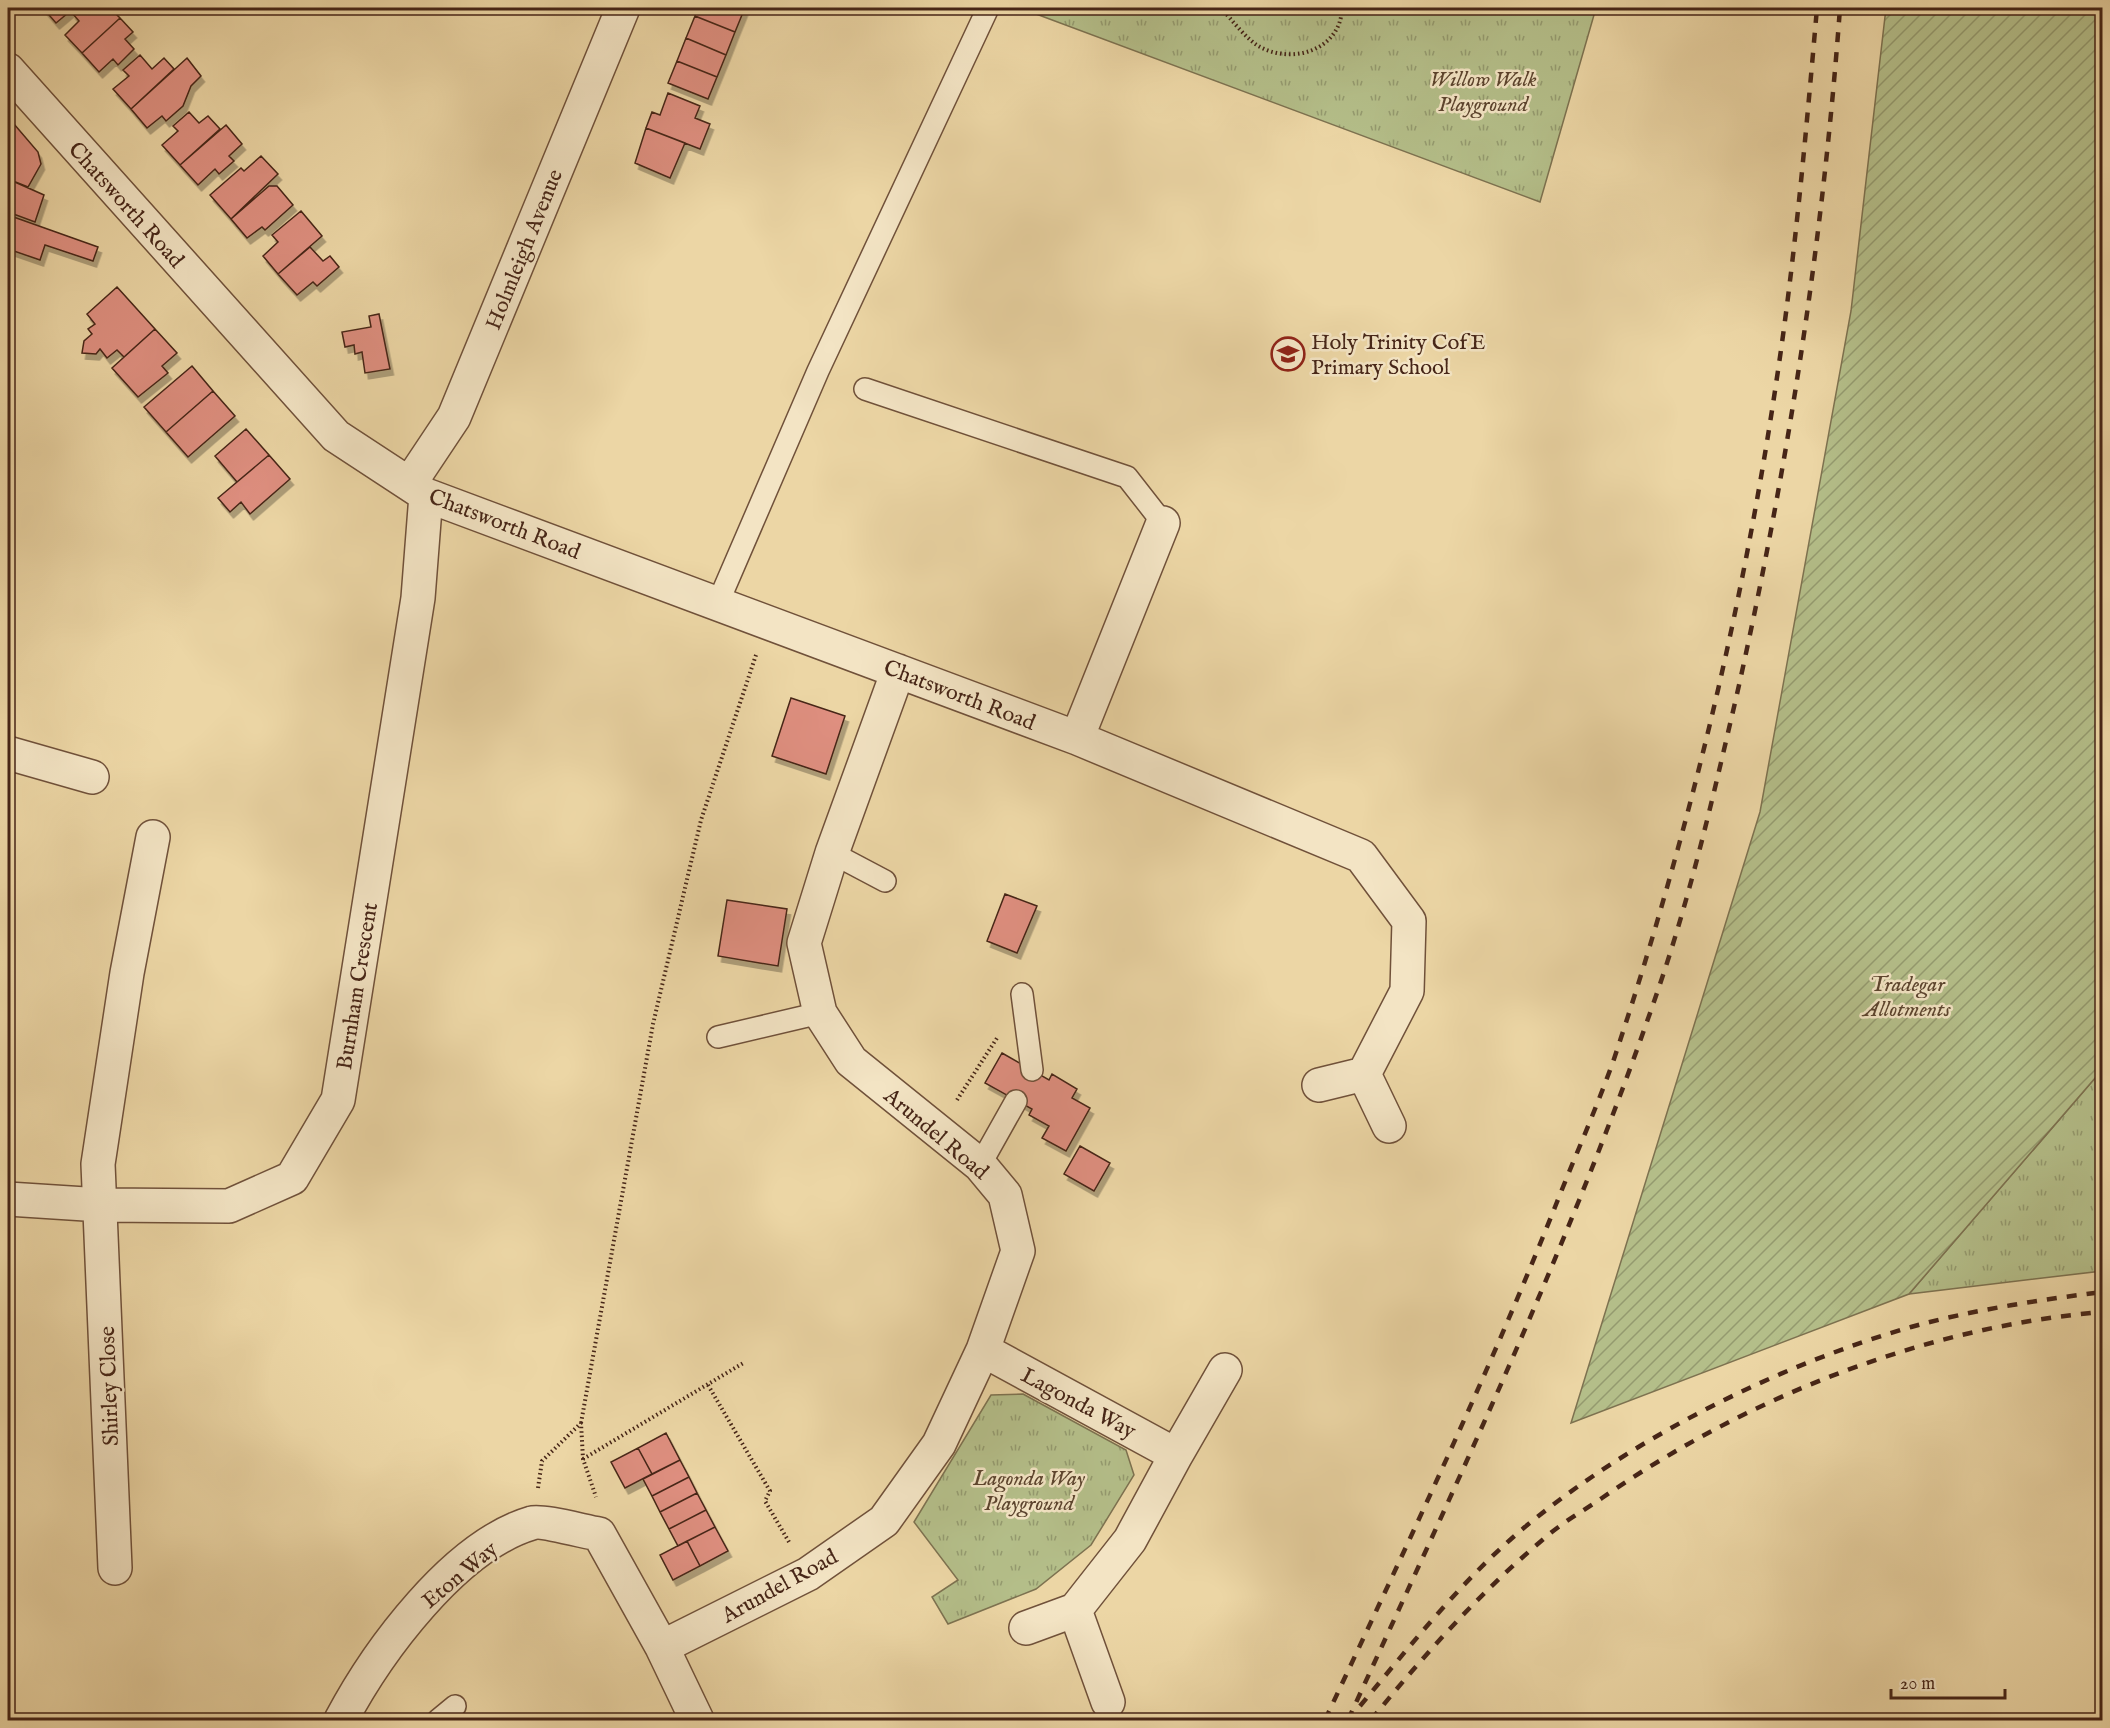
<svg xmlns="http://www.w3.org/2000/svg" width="2110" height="1728" font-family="'IM FELL English',serif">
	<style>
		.grass { fill: url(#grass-tufts); stroke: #7d7250; stroke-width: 1.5 }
		.garden { fill: url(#garden-furrows); stroke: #7d7250; stroke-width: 1.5 }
		.building { fill: #df8f80; stroke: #462517; stroke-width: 1.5; filter: url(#shadow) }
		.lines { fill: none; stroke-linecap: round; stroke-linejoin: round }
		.lane-casing { stroke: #70513a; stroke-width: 24 }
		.street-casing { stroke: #70513a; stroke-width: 36 }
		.path { stroke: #462517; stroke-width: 4; stroke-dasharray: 1.5 3; stroke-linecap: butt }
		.lane { stroke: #f3e4c4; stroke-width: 21 }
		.street { stroke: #f3e4c4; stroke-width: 33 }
		.rail { stroke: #462517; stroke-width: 4.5; stroke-dasharray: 10 10; stroke-linecap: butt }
		.labels { text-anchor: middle; stroke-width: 5; stroke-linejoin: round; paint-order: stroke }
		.park-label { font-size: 22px; font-style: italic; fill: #5c442e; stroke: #f3e4c4 }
		.street-label { font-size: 22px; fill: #462517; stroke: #f3e4c4 }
		.poi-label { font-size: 22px; fill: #462517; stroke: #f3e4c4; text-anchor: start }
	</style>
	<defs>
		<pattern id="grass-tufts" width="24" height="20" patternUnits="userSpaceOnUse" patternTransform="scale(1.5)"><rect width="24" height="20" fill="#b4be89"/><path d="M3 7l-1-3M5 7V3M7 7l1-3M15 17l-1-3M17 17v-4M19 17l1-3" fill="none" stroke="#949a6f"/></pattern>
		<pattern id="garden-furrows" width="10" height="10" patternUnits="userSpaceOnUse" patternTransform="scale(1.5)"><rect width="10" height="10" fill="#b4be89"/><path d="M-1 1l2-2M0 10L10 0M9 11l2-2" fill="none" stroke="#949a6f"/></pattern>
		<filter id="shadow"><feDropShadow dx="3.5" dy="6" stdDeviation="0" flood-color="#0004"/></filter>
	</defs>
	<rect width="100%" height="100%" fill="#ecd6a5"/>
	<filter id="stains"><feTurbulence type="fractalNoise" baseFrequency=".00333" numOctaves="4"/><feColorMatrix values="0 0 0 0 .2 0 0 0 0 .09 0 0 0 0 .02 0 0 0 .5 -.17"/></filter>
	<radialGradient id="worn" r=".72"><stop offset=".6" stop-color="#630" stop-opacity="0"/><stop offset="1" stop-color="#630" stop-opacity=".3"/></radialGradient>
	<path class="grass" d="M1020 8H1596L1540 202Z
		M2102 1070V1271L1909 1294Z
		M1023 1394 1126 1450 1134 1475 1091 1545 1036 1589 948 1624 932 1597 958 1580 914 1522 991 1395Z"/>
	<path class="garden" d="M1886 8H2102V1070L1909 1294 1571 1423 1760 812 1851 311Z"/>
	<path class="building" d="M43 8H74L56 23Z
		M79 8H110L120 18 82 53 65 35 79 21 72 13Z
		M699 8H738L744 10 735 32 695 16Z
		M695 16 735 32 726 55 686 38Z
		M120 18 133 32 125 39 134 49 118 65 113 59 99 72 82 53Z
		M686 38 726 55 717 77 677 61Z
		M140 55 152 69 164 58 174 69 131 109 113 89 129 76 123 70Z
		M187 58 201 76 191 86 183 106 166 121 162 116 147 128 131 109Z
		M677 61 717 77 708 99 668 83Z
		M668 93 700 106 695 118 710 124 700 149 646 128 652 112 660 115Z
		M189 112 199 123 208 116 220 129 180 165 162 145 178 131 173 126Z
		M8 117 38 152 41 164 28 187 8 179Z
		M226 125 242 144 229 156 234 161 219 174 215 169 198 185 180 165Z
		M646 128 685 143 670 178 635 163Z
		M261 156 278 174 231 219 210 195 241 168 244 171Z
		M8 179 44 195 35 222 8 212Z
		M269 186H277L293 205 265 230 262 227 247 238 231 219Z
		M301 211 322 236 278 274 263 256 278 242 272 235Z
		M8 215 98 247 93 261 45 245 40 260 8 249Z
		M310 247 323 261 330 256 339 267 317 286 313 282 297 295 278 274Z
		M117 287 155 329 124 357 117 350 107 358 100 349 96 354 82 353 84 341 92 334 88 329 95 324 87 314Z
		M379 314 390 369 365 373 362 352 355 354 354 345 345 347 342 332 371 327 369 316Z
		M155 329 177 353 162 366 168 373 138 397 112 368Z
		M192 366 213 391 166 432 144 407Z
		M213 391 235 416 188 457 166 432Z
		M246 429 269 455 237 482 215 456Z
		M269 455 290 479 250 514 241 502 230 512 218 498Z
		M791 698 845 716 826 774 772 756Z
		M1005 894 1037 906 1017 953 987 941Z
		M727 900 787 909 778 966 718 956Z
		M1002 1053 1049 1080 1052 1074 1077 1089 1072 1098 1090 1108 1066 1151 1042 1138 1049 1126 1029 1115 1032 1109 985 1083Z
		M1080 1146 1110 1163 1094 1191 1064 1174Z
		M666 1433 680 1460 652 1474 638 1448Z
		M638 1448 652 1474 625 1488 611 1462Z
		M680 1460 689 1477 652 1496 643 1479Z
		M689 1477 697 1493 660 1512 652 1496Z
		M697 1493 706 1510 669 1529 660 1512Z
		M706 1510 715 1527 678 1546 669 1529Z
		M715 1527 728 1551 700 1566 687 1541Z
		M687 1541 700 1566 673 1580 660 1555Z"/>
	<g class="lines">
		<g class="lane-casing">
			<path id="lane" d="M865 389 1127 477 1163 523
				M717 605 818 371 988 8
				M832 853 885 881
				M1022 994 1032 1070
				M718 1037 820 1013
				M980 1165 1016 1101
				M438 1720 455 1706"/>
		</g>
		<g class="street-casing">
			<path id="street" d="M8 70 336 436 426 495 1077 738
				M410 483 454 417 623 8
				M1163 523 1077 738 1361 856 1409 921 1407 991 1364 1074 1319 1085
				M8 753 92 777
				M1364 1074 1389 1126
				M8 1199 101 1205 229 1206 292 1178 338 1100 418 598 426 495
				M983 1350 1176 1455 1130 1540 1075 1610 1026 1628
				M1176 1455 1225 1370
				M115 1568 98 1164 127 973 153 837
				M1075 1610 1108 1702
				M662 1647 808 1574 884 1521 939 1444 983 1350 1018 1251 1005 1195 980 1165 851 1061 820 1013 804 943 832 853 898 671
				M341 1720C377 1652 454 1546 532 1523 541 1520 586 1532 599 1534L662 1647 697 1720"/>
		</g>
		<path class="path" d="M1221 8C1232 20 1246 39 1260 47 1294 65 1341 49 1342 8
			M957 1100 997 1038
			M708 1385 770 1491 765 1501 789 1542
			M581 1423 653 1024 701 820 756 655
			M583 1459 745 1362
			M538 1488 542 1461 581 1423 583 1459 596 1497"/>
		<use href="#lane" class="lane"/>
		<use href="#street" class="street"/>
		<path class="rail" d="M1360 1706C1415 1640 1469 1571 1536 1518 1641 1434 1782 1364 1911 1327 1972 1310 2039 1300 2102 1292
			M1325 1720C1405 1549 1487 1378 1557 1202 1576 1154 1597 1107 1614 1059 1687 840 1742 613 1776 384 1795 259 1806 133 1817 8
			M1348 1720C1458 1480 1572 1241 1658 990 1691 894 1714 793 1737 694 1788 467 1823 239 1840 8
			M1371 1720C1424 1655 1481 1591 1546 1537 1563 1522 1583 1511 1602 1498 1748 1397 1924 1327 2102 1312"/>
	</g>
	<defs>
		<g id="school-ring" transform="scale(1.725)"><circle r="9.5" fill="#f3e4c4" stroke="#8f2418" stroke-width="1.5"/><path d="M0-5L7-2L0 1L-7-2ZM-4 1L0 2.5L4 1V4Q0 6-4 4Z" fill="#8f2418"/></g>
	</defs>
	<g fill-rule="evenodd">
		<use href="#school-ring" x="1288" y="354"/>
	</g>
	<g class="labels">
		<g class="park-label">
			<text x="1483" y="86">Willow Walk<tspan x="1483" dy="25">Playground</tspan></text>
			<text x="1907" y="991">Tradegar<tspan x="1907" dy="25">Allotments</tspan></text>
			<text x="1029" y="1485">Lagonda Way<tspan x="1029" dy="25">Playground</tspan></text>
		</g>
		<g class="street-label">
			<text transform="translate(127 204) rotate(48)" y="8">Chatsworth Road</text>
			<text transform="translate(523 249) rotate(-68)" y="8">Holmleigh Avenue</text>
			<text transform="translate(505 523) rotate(21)" y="8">Chatsworth Road</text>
			<text transform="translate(960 694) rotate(21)" y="8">Chatsworth Road</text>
			<text transform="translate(356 986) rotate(-81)" y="8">Burnham Crescent</text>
			<text transform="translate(937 1133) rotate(40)" y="8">Arundel Road</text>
			<text transform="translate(108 1386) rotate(-92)" y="8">Shirley Close</text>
			<text transform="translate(1079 1402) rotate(28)" y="8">Lagonda Way</text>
			<text transform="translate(459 1574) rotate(-40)" y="8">Eton Way</text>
			<text transform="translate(779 1585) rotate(-29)" y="8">Arundel Road</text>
		</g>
		<g class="poi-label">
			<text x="1311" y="349">Holy Trinity CofE<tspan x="1311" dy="25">Primary School</tspan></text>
		</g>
	</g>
	<rect width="2110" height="1728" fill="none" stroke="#ecd6a5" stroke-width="30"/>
	<rect x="9" y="9" width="2092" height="1710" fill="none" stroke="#462517" stroke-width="3"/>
	<rect x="15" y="15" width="2080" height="1698" fill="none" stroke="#462517" stroke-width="1.5"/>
	<path d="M1891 1689v9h114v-9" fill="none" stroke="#462517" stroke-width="3"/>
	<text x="1900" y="1689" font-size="18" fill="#462517" stroke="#f3e4c4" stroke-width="4.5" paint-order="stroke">20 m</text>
	<rect width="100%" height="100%" filter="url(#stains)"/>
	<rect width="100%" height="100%" fill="url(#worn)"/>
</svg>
